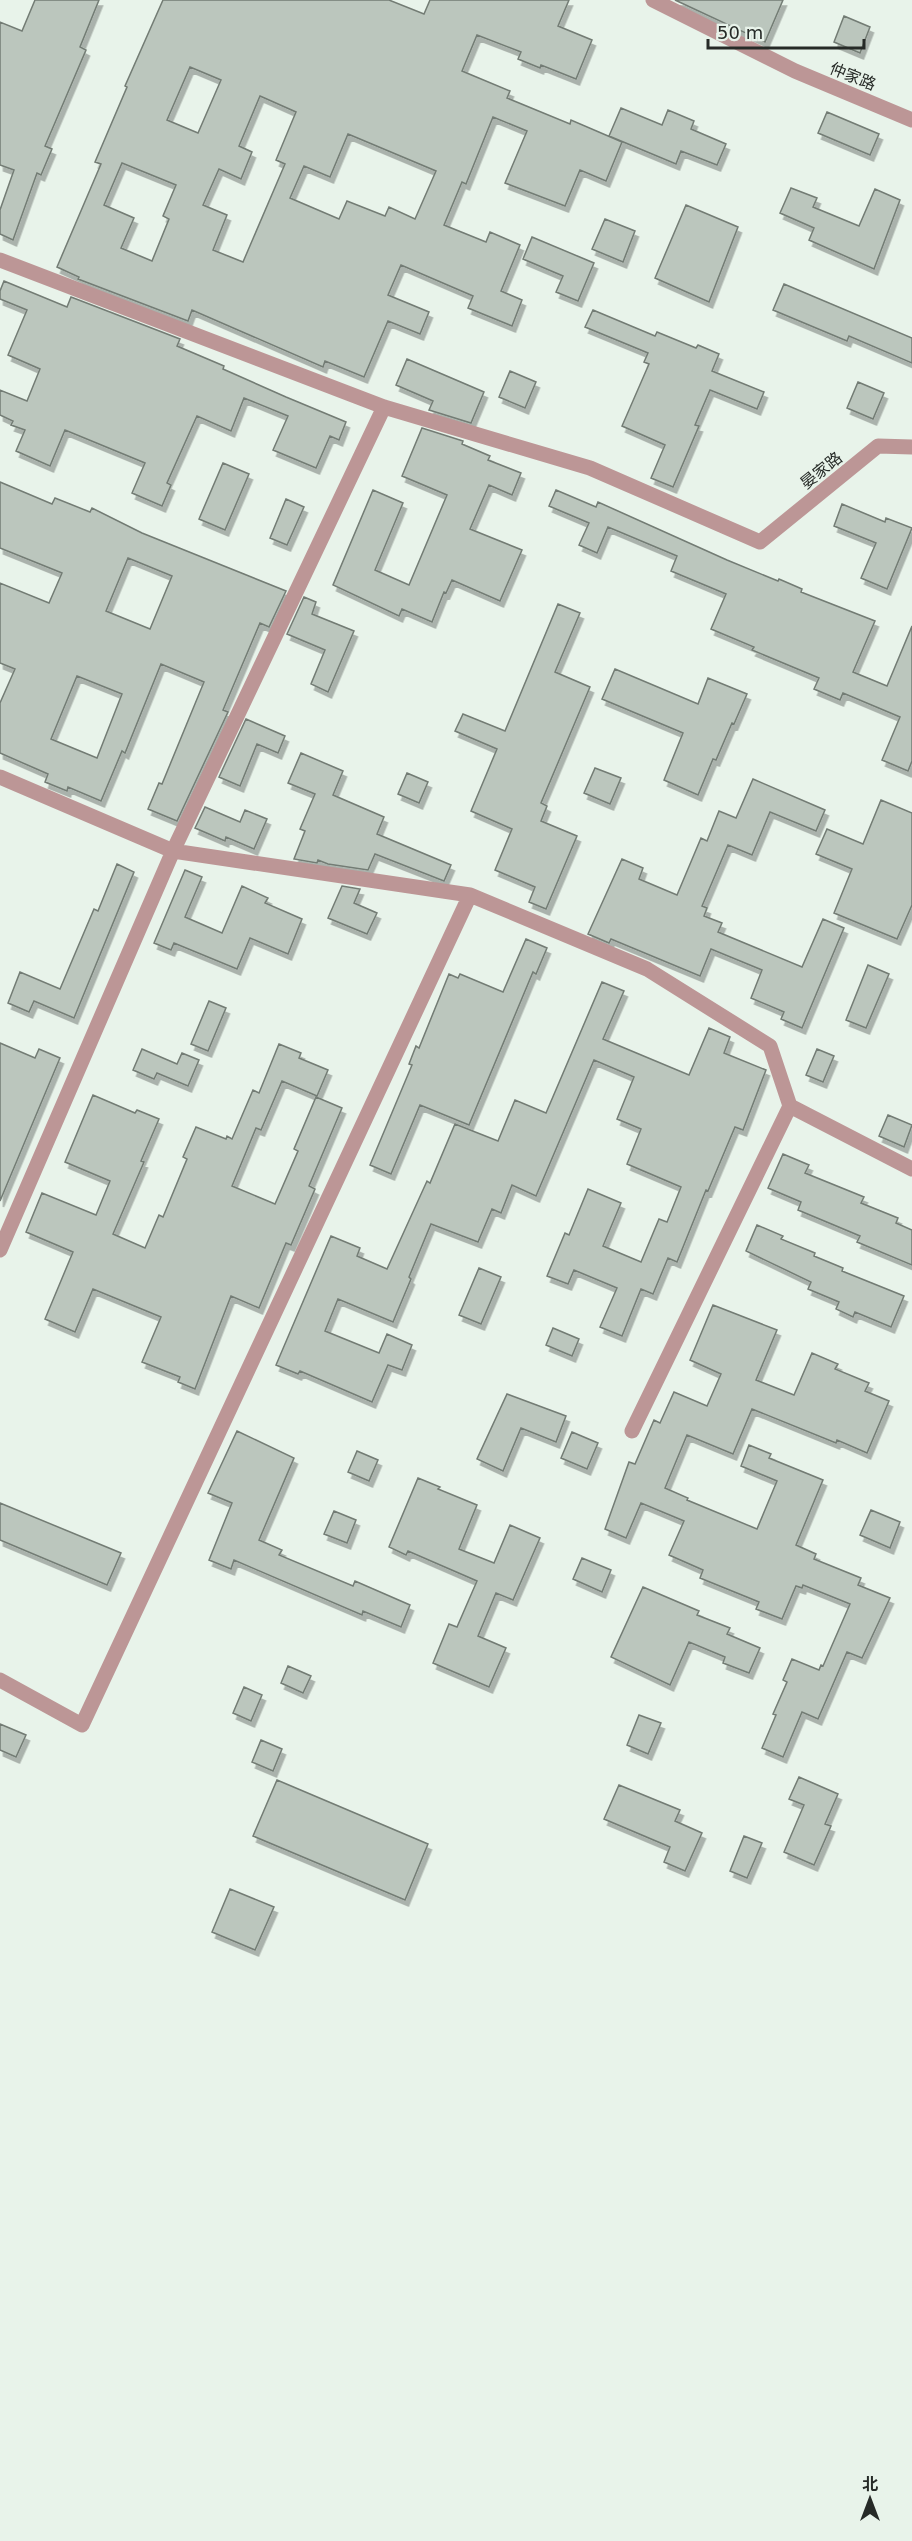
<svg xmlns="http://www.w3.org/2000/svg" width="912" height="2541" font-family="'DejaVu Sans','Noto Sans SC',sans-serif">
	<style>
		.building { fill: #bbc6bd; stroke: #737c74; stroke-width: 1.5; fill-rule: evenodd; filter: url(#shadow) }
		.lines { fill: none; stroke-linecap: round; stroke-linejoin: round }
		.minor { stroke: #bc9696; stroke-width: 15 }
		.labels { text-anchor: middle; stroke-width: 4.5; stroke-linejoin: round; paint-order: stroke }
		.street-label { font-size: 16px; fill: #262a27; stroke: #e8f3ea }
	</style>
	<defs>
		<filter id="shadow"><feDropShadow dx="3.5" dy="6" stdDeviation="0" flood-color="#0004"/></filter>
	</defs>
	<rect width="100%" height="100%" fill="#e8f3ea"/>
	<path class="building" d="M35 0H99L80 47 86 50 45 146 52 149 41 175 37 173 13 240 0 234V210L14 170 0 165V22L22 31Z
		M163 0H389L424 14 430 0H569L558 26 592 40 576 79 541 65 540 68 518 59 521 52 477 35 462 71 510 91 507 98 570 124 571 120 622 142 606 181 580 170 565 206 505 183 527 131 493 117 466 184 462 182 444 225 486 242 490 232 520 245 501 291 522 300 512 326 468 308 473 296 401 265 388 295 429 312 420 334 388 321 364 377 325 361 323 367 192 310 188 321 78 279 79 277 57 267 101 164 95 162 127 87 125 86ZM190 67 221 80 198 133 167 120ZM260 96 296 112 276 160 285 164 243 262 213 250 227 215 203 205 219 169 241 179 252 152 239 146ZM348 134 436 171 415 219 389 207 385 216 347 201 339 219 290 198 304 166 330 177ZM122 163 176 185 163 216 169 219 152 261 121 248 134 218 104 205Z
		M675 0H783L765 42Z
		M844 16 870 27 860 53 834 42Z
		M621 108 662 125 668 110 694 121 691 129 726 144 717 165 681 151 676 164 609 136Z
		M827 112 879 134 870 155 818 133Z
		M791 188 817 198 813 207 859 226 875 189 900 200 874 269 809 240 814 228 780 213Z
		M686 205 738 227 709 302 655 278Z
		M605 219 635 231 623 262 592 249Z
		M532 237 594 263 578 301 556 292 563 276 523 259Z
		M4 281 67 307 71 297 180 339 177 346 224 366 223 369 286 397 346 422 339 440 330 436 316 468 273 450 288 416 244 398 231 431 197 416 167 483 171 485 162 506 132 493 145 463 65 430 50 466 16 451 25 430 11 425 13 421 0 415V390L27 401 40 369 8 355 27 310 0 299V291Z
		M784 284 912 338V363L849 336 847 341 773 310Z
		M593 310 655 336 657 332 696 348 698 345 719 354 712 371 764 392 757 409 710 390 695 425 699 426 673 487 651 478 665 445 622 426 649 364 644 362 648 353 585 327Z
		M407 359 484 392 471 423 429 410 433 401 396 385Z
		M510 371 536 382 525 408 499 397Z
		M858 382 884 393 873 419 847 408Z
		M422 428 463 441 462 444 490 456 488 460 521 473 512 495 489 485 470 529 522 550 500 601 452 580 446 593 444 592 432 622 402 609 399 616 333 585 373 490 403 503 375 570 409 585 447 495 402 476Z
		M223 463 249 474 225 530 199 519Z
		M0 482 52 504 55 498 90 512 92 508 142 533 286 591 269 627 260 623 223 710 228 712 177 821 148 809 159 783 162 784 204 682 161 664 125 753 122 751 101 801 68 787 67 791 45 782 48 774 0 753V703L15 669 0 663V583L49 603 62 573 0 548ZM128 558 172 576 150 629 106 611ZM77 676 122 694 97 758 51 739Z
		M556 490 596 507 598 502 727 560 778 581 779 579 802 589 801 592 875 621 853 672 887 686 912 626V761L908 771 882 760 900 717 843 693 840 700 814 689 819 678 752 650 754 647 711 629 726 594 671 571 677 556 608 527 597 553 579 545 589 523 549 506Z
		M286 499 304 507 287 545 270 538Z
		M842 504 885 522 886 518 912 528 887 589 861 578 876 543 834 526Z
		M304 597 316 602 312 614 354 631 328 692 311 684 325 650 287 634Z
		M558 604 580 613 555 672 590 687 541 803 547 806 541 821 577 836 546 909 529 902 535 887 495 870 512 829 471 811 497 749 455 731 463 714 505 731Z
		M615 669 698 704 708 678 747 694 734 724 732 723 716 760 713 759 698 795 664 780 683 733 602 699Z
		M246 719 285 736 278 753 257 744 240 786 219 777Z
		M301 753 343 771 333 795 384 817 377 834 451 865 444 881 375 854 368 870 328 864 318 860 317 863 294 859 305 831 300 829 315 794 288 783Z
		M595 768 621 778 610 804 584 793Z
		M407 773 428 782 419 803 398 794Z
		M753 779 825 810 816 831 770 812 752 855 728 845 702 906 707 908 704 916 722 923 718 932 802 967 823 919 844 928 802 1028 781 1019 784 1012 751 998 762 970 711 949 700 976 611 939 609 943 588 934 622 859 643 868 639 879 677 895 701 838 707 841 719 811 736 818Z
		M881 800 912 813V905L897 939 834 913 852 869 816 854 827 829 863 844Z
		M205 807 240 822 245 810 267 819 254 849 226 837 225 841 195 828Z
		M117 864 134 872 74 1018 34 1001 29 1012 8 1003 20 972 60 989 94 909 98 911Z
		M185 870 202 877 185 917 222 933 242 886 268 898 265 903 302 919 288 954 250 938 237 969 174 943 171 950 154 943Z
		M342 886 360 889 354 903 377 913 367 934 328 918Z
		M526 939 547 948 536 974 533 972 469 1125 420 1105 391 1174 370 1165 412 1065 409 1064 416 1046 419 1048 449 974 458 978 460 974 503 992Z
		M868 965 889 974 866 1028 846 1020Z
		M602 982 624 991 603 1039 689 1075 709 1028 730 1037 724 1053 766 1070 743 1130 735 1127 708 1191 706 1190 677 1262 668 1258 653 1294 641 1289 622 1336 600 1327 617 1288 574 1270 568 1284 547 1276 565 1233 569 1235 588 1189 621 1203 603 1246 641 1262 659 1219 667 1222 681 1187 627 1164 641 1129 617 1119 634 1077 594 1060 536 1196 512 1185 501 1213 492 1209 478 1242 431 1224 409 1277 411 1279 393 1322 338 1299 325 1331 379 1353 387 1334 412 1345 402 1370 388 1365 372 1402 300 1371 298 1374 276 1365 331 1236 360 1248 357 1256 387 1269 427 1181 430 1183 455 1124 498 1141 515 1100 546 1113Z
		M209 1001 226 1008 208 1051 191 1044Z
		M0 1043 35 1058 39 1049 60 1058 0 1201Z
		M279 1044 301 1053 299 1058 328 1070 317 1096 282 1081 261 1130 256 1128 232 1186 275 1204 298 1151 294 1149 316 1097 342 1108 309 1186 315 1189 291 1245 286 1243 259 1308 231 1296 195 1389 178 1382 180 1377 142 1362 161 1317 93 1289 75 1332 45 1319 73 1252 26 1232 42 1193 96 1215 110 1181 65 1162 93 1095 135 1113 137 1110 159 1119 141 1161 144 1162 113 1234 145 1248 159 1215 163 1217 187 1159 183 1157 196 1127 226 1139 227 1136 232 1139 253 1090 259 1093Z
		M142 1049 177 1064 182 1053 199 1060 188 1086 157 1073 154 1079 133 1070Z
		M817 1049 834 1056 823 1082 806 1075Z
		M888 1115 912 1125 904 1147 879 1136Z
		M783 1154 809 1165 805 1173 864 1197 861 1203 898 1218 896 1223 912 1230V1265L857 1242 860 1236 798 1210 801 1202 768 1188Z
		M757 1225 783 1236 781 1239 815 1253 814 1256 843 1268 842 1271 904 1296 891 1327 855 1312 853 1317 836 1309 839 1302 808 1289 811 1282 746 1251Z
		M479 1268 501 1277 481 1324 459 1315Z
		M713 1305 777 1330 756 1380 794 1395 812 1353 838 1364 835 1369 869 1383 865 1391 889 1401 867 1453 837 1440 836 1443 752 1409 733 1454 687 1435 665 1488 688 1498 687 1500 757 1529 777 1481 741 1466 749 1445 771 1454 769 1458 823 1480 796 1545 816 1554 814 1559 861 1578 858 1585 890 1598 862 1658 847 1652 818 1719 802 1712 783 1757 762 1748 776 1715 773 1714 787 1682 783 1680 792 1659 819 1670 821 1665 823 1666 850 1604 803 1585 802 1588 796 1586 782 1619 756 1609 759 1602 700 1578 703 1570 669 1555 684 1521 641 1503 626 1538 605 1529 629 1462 635 1464 654 1420 660 1423 674 1392 707 1406 721 1374 690 1360Z
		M553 1328 579 1339 572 1356 546 1345Z
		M507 1394 566 1416 556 1442 521 1428 503 1471 477 1459Z
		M237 1431 294 1458 259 1540 282 1550 279 1555 353 1586 355 1581 410 1605 401 1627 363 1611 362 1615 234 1560 231 1569 209 1560 232 1503 208 1493Z
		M572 1432 598 1443 587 1469 561 1458Z
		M357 1451 378 1460 369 1481 348 1472Z
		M418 1478 440 1487 438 1489 477 1505 459 1549 494 1563 510 1525 540 1538 513 1600 496 1593 478 1636 506 1648 489 1687 433 1663 449 1624 457 1627 477 1581 408 1551 406 1555 389 1547Z
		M0 1503 121 1553 107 1585 0 1540Z
		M871 1510 900 1522 890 1548 860 1535Z
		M334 1511 356 1520 347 1543 324 1534Z
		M582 1558 611 1570 602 1592 573 1579Z
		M643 1587 699 1611 697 1615 730 1628 727 1634 760 1648 749 1673 723 1663 725 1657 689 1642 670 1685 611 1657Z
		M288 1666 311 1676 303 1693 281 1683Z
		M244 1687 262 1695 251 1721 233 1713Z
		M639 1715 661 1723 648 1754 627 1745Z
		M0 1724 26 1735 16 1757 0 1750Z
		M261 1740 282 1749 273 1771 252 1762Z
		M799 1777 838 1794 825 1824 831 1826 814 1865 784 1852 804 1805 789 1799Z
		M277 1780 428 1844 405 1900 253 1836Z
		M619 1785 680 1810 675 1821 702 1833 685 1871 664 1862 670 1847 604 1819Z
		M744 1836 762 1843 747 1878 730 1871Z
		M230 1889 274 1907 255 1950 212 1932Z"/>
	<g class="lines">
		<path class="minor" d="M653 0 795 71 912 120
			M0 260 384 407 590 468 760 542 878 446 912 447
			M0 777 173 851 470 895 647 969 770 1046 790 1106 912 1169
			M0 1250 173 851 384 407
			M632 1431 790 1106
			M0 1680 82 1725 470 895"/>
	</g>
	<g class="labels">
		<g class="street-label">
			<text transform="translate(853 76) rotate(22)" y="6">仲家路</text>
			<text transform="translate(821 470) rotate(-39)" y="6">晏家路</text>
		</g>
	</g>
	<g transform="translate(870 2499)" stroke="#e8f3ea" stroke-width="4.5" paint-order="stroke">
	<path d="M0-4.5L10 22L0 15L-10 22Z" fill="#262a27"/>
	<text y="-9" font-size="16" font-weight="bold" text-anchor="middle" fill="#262a27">北</text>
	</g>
	<path d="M708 39v9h156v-9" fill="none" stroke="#262a27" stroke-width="3"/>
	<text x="717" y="39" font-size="18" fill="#262a27" stroke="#e8f3ea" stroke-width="4.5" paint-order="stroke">50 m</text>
</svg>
